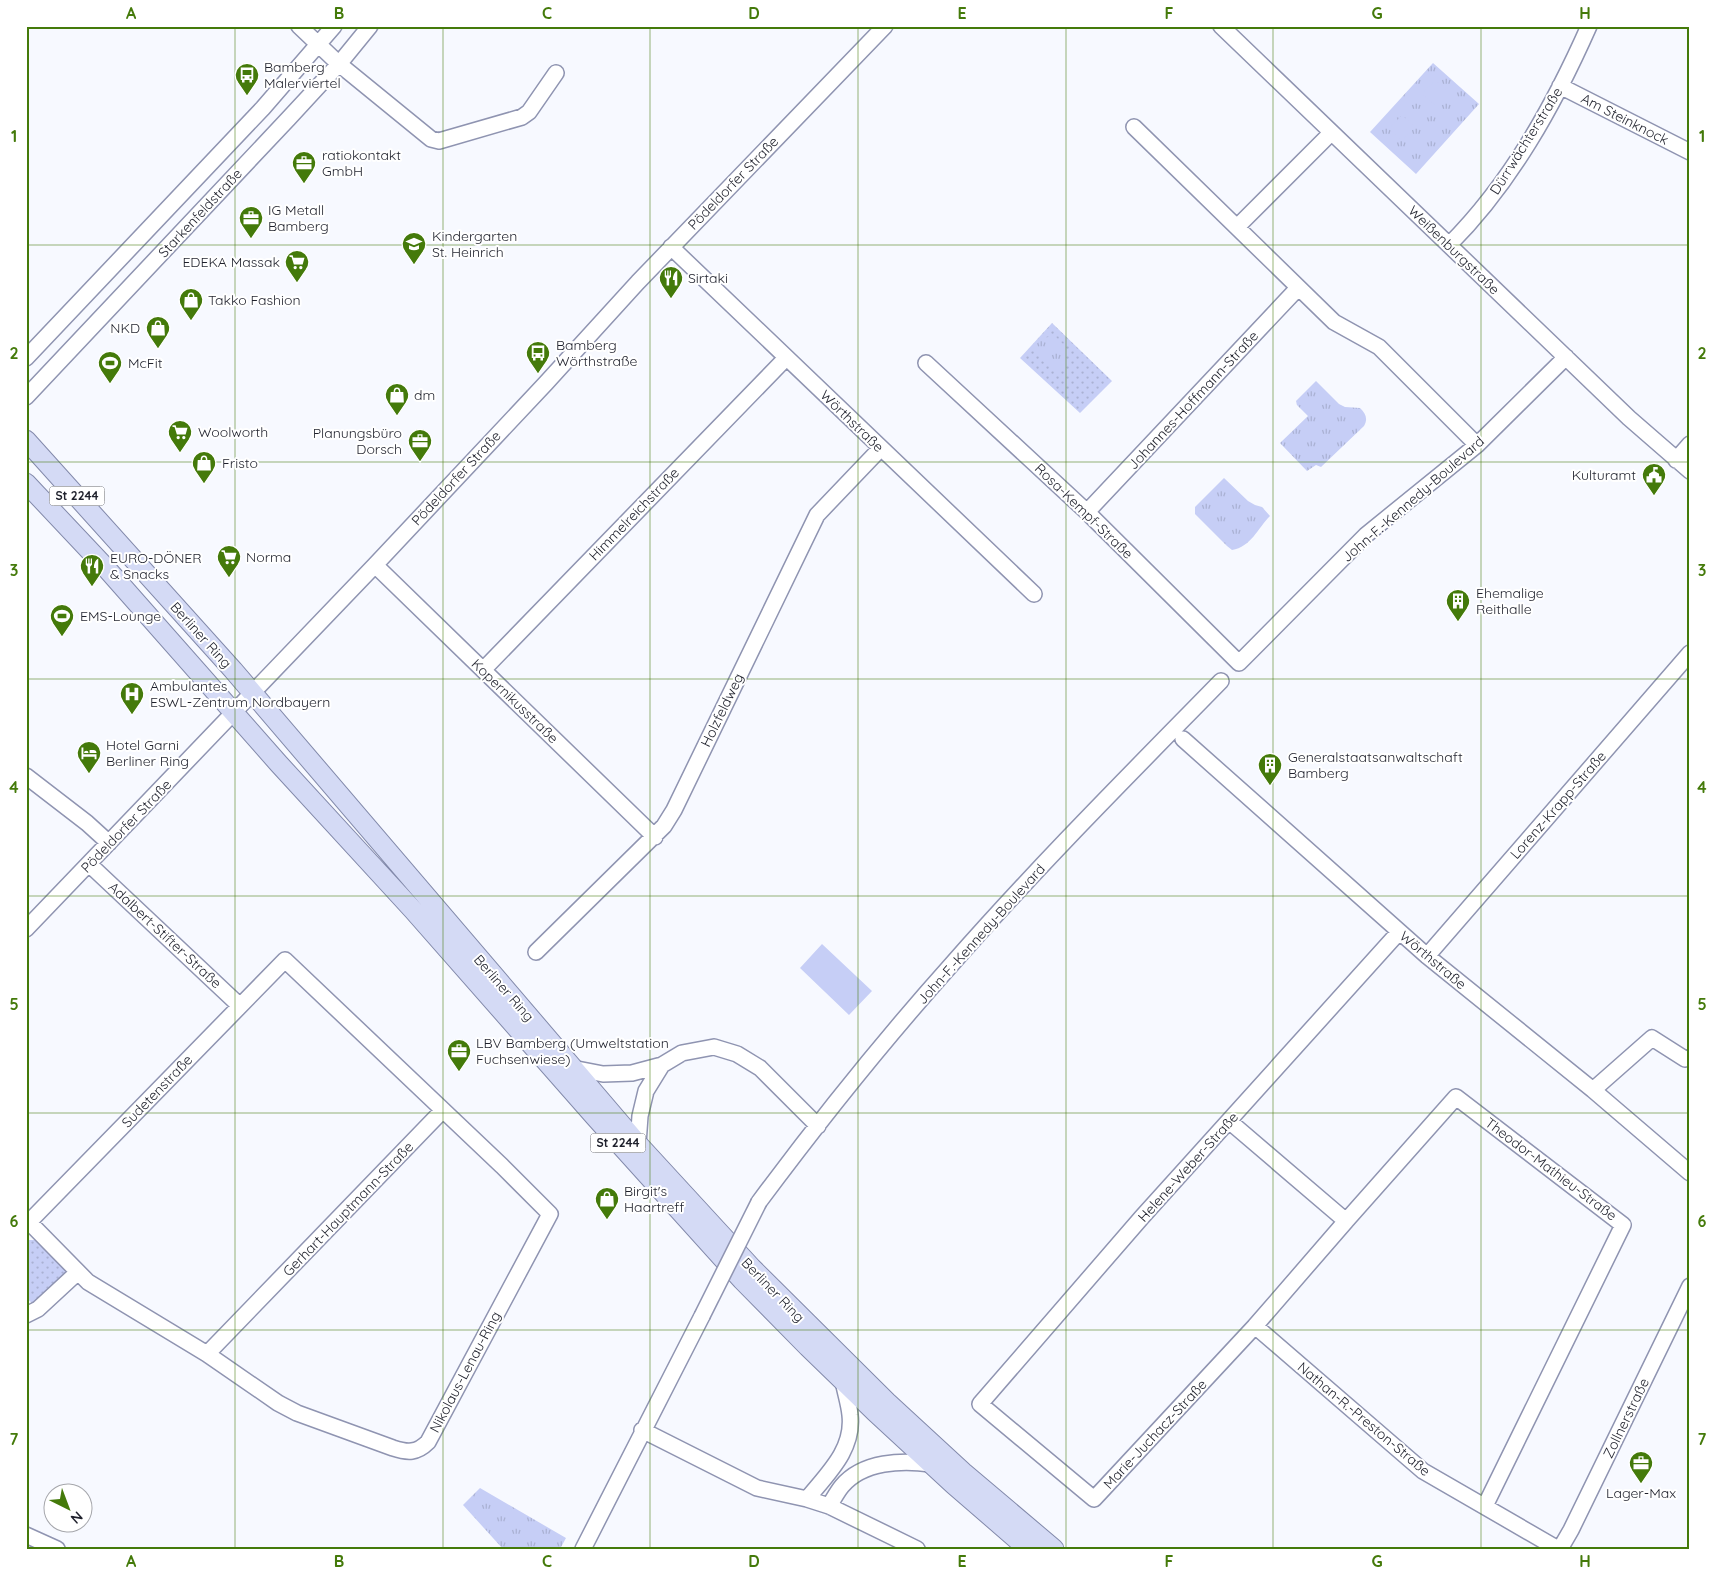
<svg xmlns="http://www.w3.org/2000/svg" width="1716" height="1575" font-family="Quicksand,sans-serif">
	<style>
		.grass { fill: url(#grass-dots) }
		.park { fill: url(#park-tufts) }
		.pitch { fill: #c6cef6 }
		.lines { fill: none; stroke-linecap: round; stroke-linejoin: round }
		.minor-casing { stroke: #8f94b1; stroke-width: 18 }
		.major-casing { stroke: #8289aa; stroke-width: 21 }
		.minor { stroke: #fff; stroke-width: 15 }
		.major { stroke: #d4daf5; stroke-width: 19 }
		.minor-bridge-casing { stroke: #8f94b1; stroke-width: 18; stroke-linecap: butt }
		.minor-bridge { stroke: #fff; stroke-width: 15 }
		.grid { fill: none; stroke: #447a0a; stroke-width: 1; stroke-opacity: 0.55 }
		.labels { text-anchor: middle; stroke-width: 4; stroke-linejoin: round; paint-order: stroke }
		.shield { fill: #fff; stroke: #62646b; stroke-width: 1 }
		.shield-label { font-size: 12px; font-weight: bold; fill: #1f212c }
		.poi-label { font-size: 14px; fill: #1f212c; stroke: #fff; text-anchor: start }
		.street-label { font-size: 14px; fill: #1f212c; stroke: #fff }
		.neatline { fill: none; stroke: #447a0a; stroke-width: 2 }
		.grid-label { font-size: 16px; text-anchor: middle; font-weight: bold; fill: #447a0a }
	</style>
	<defs>
		<pattern id="grass-dots" width="8" height="8" patternUnits="userSpaceOnUse" patternTransform="scale(1.25)"><rect width="8" height="8" fill="#c6cef6"/><path d="M2 2h.1M6 6h.1" fill="none" stroke="#aab1d3" stroke-width="1.8" stroke-linecap="round"/></pattern>
		<pattern id="park-tufts" width="24" height="20" patternUnits="userSpaceOnUse" patternTransform="scale(1.25)"><rect width="24" height="20" fill="#c6cef6"/><path d="M3 7l-1-3M5 7V3M7 7l1-3M15 17l-1-3M17 17v-4M19 17l1-3" fill="none" stroke="#aab1d3"/></pattern>
	</defs>
	<rect width="100%" height="100%" fill="#f7f9ff"/>
	<path class="grass" d="M1052 323 1112 381 1080 413 1020 358Z
		M29 1240H36L64 1267 66 1271 65 1275 37 1302 32 1303 26 1298V1242Z"/>
	<path class="park" d="M1433 63 1479 104 1416 174 1370 132Z
		M1055 336 1063 344 1067 363 1062 371C1050 369 1037 359 1035 346L1042 338Z
		M1316 381 1339 404 1345 407 1360 408C1366 414 1368 419 1364 426L1321 467 1316 465 1307 471 1280 443 1308 416 1297 405 1296 401Z
		M1224 478 1248 501 1255 505 1262 507 1270 516C1258 528 1251 547 1232 550L1227 546 1195 514V507Z
		M480 1488 566 1538 560 1549H503L463 1505Z"/>
	<path class="pitch" d="M1435 80 1448 92 1435 105 1422 94Z
		M1402 115 1415 127 1402 141 1389 129Z
		M822 944 872 991 849 1015 800 968Z"/>
	<g class="lines">
		<g class="minor-casing">
			<path id="minor" d="M299 26 339 64 431 139 439 141 522 117 529 112 556 73
				M1221 26 1629 418 1690 471
				M1560 86 1690 152
				M1134 127 1334 322 1379 347 1477 445
				M1237 227 1331 133
				M1449 245C1511 183 1554 105 1589 26
				M671 247 1034 594
				M26 358 263 108 334 26
				M926 363 1087 512 1239 663 1366 535 1477 445 1566 357
				M26 397 289 118 339 64 370 26
				M1676 460 1690 444
				M1087 512 1298 288
				M375 565 655 837
				M483 670 786 358
				M1183 739 1427 956 1593 1090 1690 1173
				M26 776 87 823 109 843
				M89 864 240 1006
				M26 929 375 565 546 383 638 282 885 26
				M536 952 664 826 674 810 817 515 881 448
				M1427 956 1690 653
				M572 1068 603 1074 632 1073 662 1065 682 1053 714 1047 737 1054 760 1068 818 1126
				M1593 1090 1652 1038 1685 1059 1690 1058
				M1229 1121 1346 1221 1255 1326 1094 1499 980 1404 1142 1217 1399 932
				M638 1144 640 1116 646 1091 662 1065
				M759 1202C820 1120 884 1040 952 964 1038 866 1130 774 1221 681
				M1346 1221 1456 1097 1623 1225 1485 1506
				M26 1225 29 1222C115 1135 200 1047 285 960L502 1166 550 1214 428 1442C417 1453 408 1453 393 1448L297 1413 278 1403 207 1354 88 1282 29 1222
				M26 1315 38 1309 78 1272
				M1255 1326 1423 1471 1558 1549
				M207 1354 443 1110
				M642 1430 757 1488 807 1499 829 1506 917 1549
				M807 1499C827 1474 854 1450 850 1415 849 1404 845 1392 843 1381
				M829 1506C833 1500 837 1492 842 1486 863 1461 902 1460 931 1464
				M26 1535 57 1549
				M583 1549 702 1316
				M1560 1549 1571 1530 1690 1286"/>
		</g>
		<g class="major-casing">
			<path id="major" d="M26 440 233 670 638 1144 752 1268 887 1402 963 1472 1054 1549
				M26 483 107 569 279 764 413 910 595 1117 742 1280 808 1347 874 1411 953 1484 1028 1549"/>
		</g>
		<use href="#minor" class="minor"/>
		<use href="#major" class="major"/>
		<g class="minor-bridge-casing">
			<path id="minor-bridge" d="M702 1316 759 1202"/>
		</g>
		<use href="#minor-bridge" class="minor-bridge"/>
	</g>
	<path class="grid" d="M235 26V1549M443 26V1549M650 26V1549M858 26V1549M1066 26V1549M1273 26V1549M1481 26V1549M26 245H1690M26 462H1690M26 679H1690M26 896H1690M26 1113H1690M26 1330H1690"/>
	<defs>
		<g id="bus-pin" transform="scale(1.25)"><path d="M0 17L-7.5 6A9.5 9.5 0 1 1 7.5 6Z" fill="#447a0a" stroke="#fff"/><path d="M-5-6H5V4H4V6H2V4H-2V6H-4V4H-5ZM-3.5-4V0h7V-4ZM-3.5 1.2v1.5H-2V1.2ZM2 1.2v1.5H3.5V1.2Z" fill="#fff"/></g>
		<g id="office-pin" transform="scale(1.25)"><path d="M0 17L-7.5 6A9.5 9.5 0 1 1 7.5 6Z" fill="#447a0a" stroke="#fff"/><path d="M-6-3h4V-5.5h4V-3h4V5H-6ZM-1-4.5V-3h2v-1.5ZM-6 0V1H6V0Z" fill="#fff"/></g>
		<g id="school-pin" transform="scale(1.25)"><path d="M0 17L-7.5 6A9.5 9.5 0 1 1 7.5 6Z" fill="#447a0a" stroke="#fff"/><path d="M0-5L7-2L0 1L-7-2ZM-4 1L0 2.5L4 1V4Q0 6-4 4Z" fill="#fff"/></g>
		<g id="supermarket-pin" transform="scale(1.25)"><path d="M0 17L-7.5 6A9.5 9.5 0 1 1 7.5 6Z" fill="#447a0a" stroke="#fff"/><path d="M-6-5.5h2.5l.6 2H6L4.5 2H-2.5L-4.4-4H-6ZM-1.5 3.2a1.3 1.3 0 1 0 .1 0ZM3 3.2a1.3 1.3 0 1 0 .1 0Z" fill="#fff"/></g>
		<g id="restaurant-pin" transform="scale(1.25)"><path d="M0 17L-7.5 6A9.5 9.5 0 1 1 7.5 6Z" fill="#447a0a" stroke="#fff"/><path d="M-5-6h1v4h1v-4h1v4h1v-4h1v5L-1.5 .5V6h-2V.5L-5-1ZM5-6V6H3V1.5H1.5Q1.5-4 5-6Z" fill="#fff"/></g>
		<g id="shop-pin" transform="scale(1.25)"><path d="M0 17L-7.5 6A9.5 9.5 0 1 1 7.5 6Z" fill="#447a0a" stroke="#fff"/><path d="M-5-2.5h2.3a2.7 3.5 0 0 1 5.4 0H5L5.5 6h-11ZM-1.5-2.5h3a1.5 2.3 0 0 0-3 0Z" fill="#fff"/></g>
		<g id="stadium-pin" transform="scale(1.25)"><path d="M0 17L-7.5 6A9.5 9.5 0 1 1 7.5 6Z" fill="#447a0a" stroke="#fff"/><path d="M0-5a6.5 5 0 1 0 0 10a6.5 5 0 1 0 0-10ZM-3.5-1.8h7v3.6h-7Z" fill="#fff"/></g>
		<g id="civic-pin" transform="scale(1.25)"><path d="M0 17L-7.5 6A9.5 9.5 0 1 1 7.5 6Z" fill="#447a0a" stroke="#fff"/><path d="M-.6-6.5H3V-4.5H.6V-3L4-1V1h2V6H-6V1h2V-1L-.6-3ZM-1.2 2.5V6h2.4V2.5Z" fill="#fff"/></g>
		<g id="building-pin" transform="scale(1.25)"><path d="M0 17L-7.5 6A9.5 9.5 0 1 1 7.5 6Z" fill="#447a0a" stroke="#fff"/><path d="M-4-6H4V6H1V3H-1V6H-4ZM-2.5-4.3h1.7v1.8h-1.7ZM.8-4.3h1.7v1.8H.8ZM-2.5-1h1.7V.8h-1.7ZM.8-1h1.7V.8H.8Z" fill="#fff"/></g>
		<g id="hospital-pin" transform="scale(1.25)"><path d="M0 17L-7.5 6A9.5 9.5 0 1 1 7.5 6Z" fill="#447a0a" stroke="#fff"/><path d="M-5-5h3v3.5h4V-5h3V5h-3V1.5h-4V5h-3Z" fill="#fff"/></g>
		<g id="hotel-pin" transform="scale(1.25)"><path d="M0 17L-7.5 6A9.5 9.5 0 1 1 7.5 6Z" fill="#447a0a" stroke="#fff"/><path d="M-6-4.5h1.5V1H6V5H4.5V3h-9V5H-6ZM-4 0a1.8 1.8 0 1 1 3.6 0ZM.5 0V-2.5h3Q6-2.5 6 0Z" fill="#fff"/></g>
	</defs>
	<g fill-rule="evenodd">
		<use href="#bus-pin" x="247" y="75"/>
		<use href="#office-pin" x="304" y="163"/>
		<use href="#office-pin" x="251" y="218"/>
		<use href="#school-pin" x="414" y="244"/>
		<use href="#supermarket-pin" x="297" y="262"/>
		<use href="#restaurant-pin" x="671" y="278"/>
		<use href="#shop-pin" x="191" y="300"/>
		<use href="#shop-pin" x="158" y="328"/>
		<use href="#bus-pin" x="538" y="353"/>
		<use href="#stadium-pin" x="110" y="363"/>
		<use href="#shop-pin" x="397" y="395"/>
		<use href="#supermarket-pin" x="180" y="432"/>
		<use href="#office-pin" x="420" y="441"/>
		<use href="#shop-pin" x="204" y="463"/>
		<use href="#civic-pin" x="1654" y="475"/>
		<use href="#supermarket-pin" x="229" y="557"/>
		<use href="#restaurant-pin" x="92" y="566"/>
		<use href="#building-pin" x="1458" y="601"/>
		<use href="#stadium-pin" x="62" y="616"/>
		<use href="#hospital-pin" x="132" y="694"/>
		<use href="#hotel-pin" x="89" y="753"/>
		<use href="#building-pin" x="1270" y="765"/>
		<use href="#office-pin" x="459" y="1051"/>
		<use href="#shop-pin" x="607" y="1199"/>
		<use href="#office-pin" x="1641" y="1463"/>
	</g>
	<g class="labels">
		<g class="shield">
			<rect x="49.5" y="486.5" width="55" height="19" rx="4"/>
			<rect x="590.5" y="1133.5" width="55" height="19" rx="4"/>
		</g>
		<g class="shield-label">
			<text x="77" y="500">St 2244</text>
			<text x="618" y="1147">St 2244</text>
		</g>
		<g class="poi-label">
			<text x="264" y="72">Bamberg<tspan x="264" dy="16">Malerviertel</tspan></text>
			<text x="322" y="160">ratiokontakt<tspan x="322" dy="16">GmbH</tspan></text>
			<text x="268" y="215">IG Metall<tspan x="268" dy="16">Bamberg</tspan></text>
			<text x="432" y="241">Kindergarten<tspan x="432" dy="16">St. Heinrich</tspan></text>
			<text x="280" y="267" text-anchor="end">EDEKA Massak</text>
			<text x="688" y="283">Sirtaki</text>
			<text x="208" y="305">Takko Fashion</text>
			<text x="140" y="333" text-anchor="end">NKD</text>
			<text x="556" y="350">Bamberg<tspan x="556" dy="16">Wörthstraße</tspan></text>
			<text x="128" y="368">McFit</text>
			<text x="414" y="400">dm</text>
			<text x="198" y="437">Woolworth</text>
			<text x="402" y="438" text-anchor="end">Planungsbüro<tspan x="402" dy="16">Dorsch</tspan></text>
			<text x="222" y="468">Fristo</text>
			<text x="1636" y="480" text-anchor="end">Kulturamt</text>
			<text x="246" y="562">Norma</text>
			<text x="110" y="563">EURO-DÖNER<tspan x="110" dy="16">&amp; Snacks</tspan></text>
			<text x="1476" y="598">Ehemalige<tspan x="1476" dy="16">Reithalle</tspan></text>
			<text x="80" y="621">EMS-Lounge</text>
			<text x="150" y="691">Ambulantes<tspan x="150" dy="16">ESWL-Zentrum Nordbayern</tspan></text>
			<text x="106" y="750">Hotel Garni<tspan x="106" dy="16">Berliner Ring</tspan></text>
			<text x="1288" y="762">Generalstaatsanwaltschaft<tspan x="1288" dy="16">Bamberg</tspan></text>
			<text x="476" y="1048">LBV Bamberg (Umweltstation<tspan x="476" dy="16">Fuchsenwiese)</tspan></text>
			<text x="624" y="1196">Birgit's<tspan x="624" dy="16">Haartreff</tspan></text>
			<text x="1641" y="1498" text-anchor="middle">Lager-Max</text>
		</g>
		<g class="street-label">
			<text transform="translate(1625 119) rotate(27)" y="5">Am Steinknock</text>
			<text transform="translate(1526 141) rotate(-58)" y="5">Dürrwächterstraße</text>
			<text transform="translate(733 183) rotate(-46)" y="5">Pödeldorfer Straße</text>
			<text transform="translate(200 213) rotate(-47)" y="5">Starkenfeldstraße</text>
			<text transform="translate(1454 250) rotate(44)" y="5">Weißenburgstraße</text>
			<text transform="translate(1193 400) rotate(-47)" y="5">Johannes-Hoffmann-Straße</text>
			<text transform="translate(852 421) rotate(44)" y="5">Wörthstraße</text>
			<text transform="translate(456 478) rotate(-47)" y="5">Pödeldorfer Straße</text>
			<text transform="translate(1413 499) rotate(-41)" y="5">John-F.-Kennedy-Boulevard</text>
			<text transform="translate(1084 511) rotate(44)" y="5">Rosa-Kempf-Straße</text>
			<text transform="translate(634 514) rotate(-46)" y="5">Himmelreichstraße</text>
			<text transform="translate(201 635) rotate(48)" y="5">Berliner Ring</text>
			<text transform="translate(515 701) rotate(44)" y="5">Kopernikusstraße</text>
			<text transform="translate(722 710) rotate(-64)" y="5">Holzfeldweg</text>
			<text transform="translate(1558 805) rotate(-49)" y="5">Lorenz-Krapp-Straße</text>
			<text transform="translate(126 826) rotate(-46)" y="5">Pödeldorfer Straße</text>
			<text transform="translate(981 934) rotate(-48)" y="5">John-F.-Kennedy-Boulevard</text>
			<text transform="translate(165 935) rotate(43)" y="5">Adalbert-Stifter-Straße</text>
			<text transform="translate(1433 960) rotate(40)" y="5">Wörthstraße</text>
			<text transform="translate(504 988) rotate(49)" y="5">Berliner Ring</text>
			<text transform="translate(157 1091) rotate(-46)" y="5">Sudetenstraße</text>
			<text transform="translate(1188 1167) rotate(-48)" y="5">Helene-Weber-Straße</text>
			<text transform="translate(1551 1169) rotate(37)" y="5">Theodor-Mathieu-Straße</text>
			<text transform="translate(348 1209) rotate(-46)" y="5">Gerhart-Hauptmann-Straße</text>
			<text transform="translate(773 1290) rotate(46)" y="5">Berliner Ring</text>
			<text transform="translate(465 1372) rotate(-62)" y="5">Nikolaus-Lenau-Ring</text>
			<text transform="translate(1626 1418) rotate(-64)" y="5">Zollnerstraße</text>
			<text transform="translate(1364 1419) rotate(40)" y="5">Nathan-R.-Preston-Straße</text>
			<text transform="translate(1155 1434) rotate(-47)" y="5">Marie-Juchacz-Straße</text>
		</g>
	</g>
	<rect width="1716" height="1575" fill="none" stroke="#ffffff" stroke-width="55"/>
	<g transform="translate(68 1508) rotate(138)"><circle r="24" fill="#ffffff" stroke="#a5a6ab"/>
	<path d="M0-4L9 19L0 12L-9 19Z" fill="#447a0a"/>
	<text y="-8" font-size="14" font-weight="bold" text-anchor="middle" fill="#1f212c">N</text>
	</g>
	<rect x="28" y="28" width="1660" height="1520" class="neatline"/>
	<g class="grid-label">
		<text x="131" y="19">A</text>
		<text x="339" y="19">B</text>
		<text x="547" y="19">C</text>
		<text x="754" y="19">D</text>
		<text x="962" y="19">E</text>
		<text x="1169" y="19">F</text>
		<text x="1377" y="19">G</text>
		<text x="1585" y="19">H</text>
		<text x="14" y="142">1</text>
		<text x="1702" y="142">1</text>
		<text x="14" y="359">2</text>
		<text x="1702" y="359">2</text>
		<text x="14" y="576">3</text>
		<text x="1702" y="576">3</text>
		<text x="14" y="793">4</text>
		<text x="1702" y="793">4</text>
		<text x="14" y="1010">5</text>
		<text x="1702" y="1010">5</text>
		<text x="14" y="1227">6</text>
		<text x="1702" y="1227">6</text>
		<text x="14" y="1445">7</text>
		<text x="1702" y="1445">7</text>
		<text x="131" y="1567">A</text>
		<text x="339" y="1567">B</text>
		<text x="547" y="1567">C</text>
		<text x="754" y="1567">D</text>
		<text x="962" y="1567">E</text>
		<text x="1169" y="1567">F</text>
		<text x="1377" y="1567">G</text>
		<text x="1585" y="1567">H</text>
	</g>
</svg>
